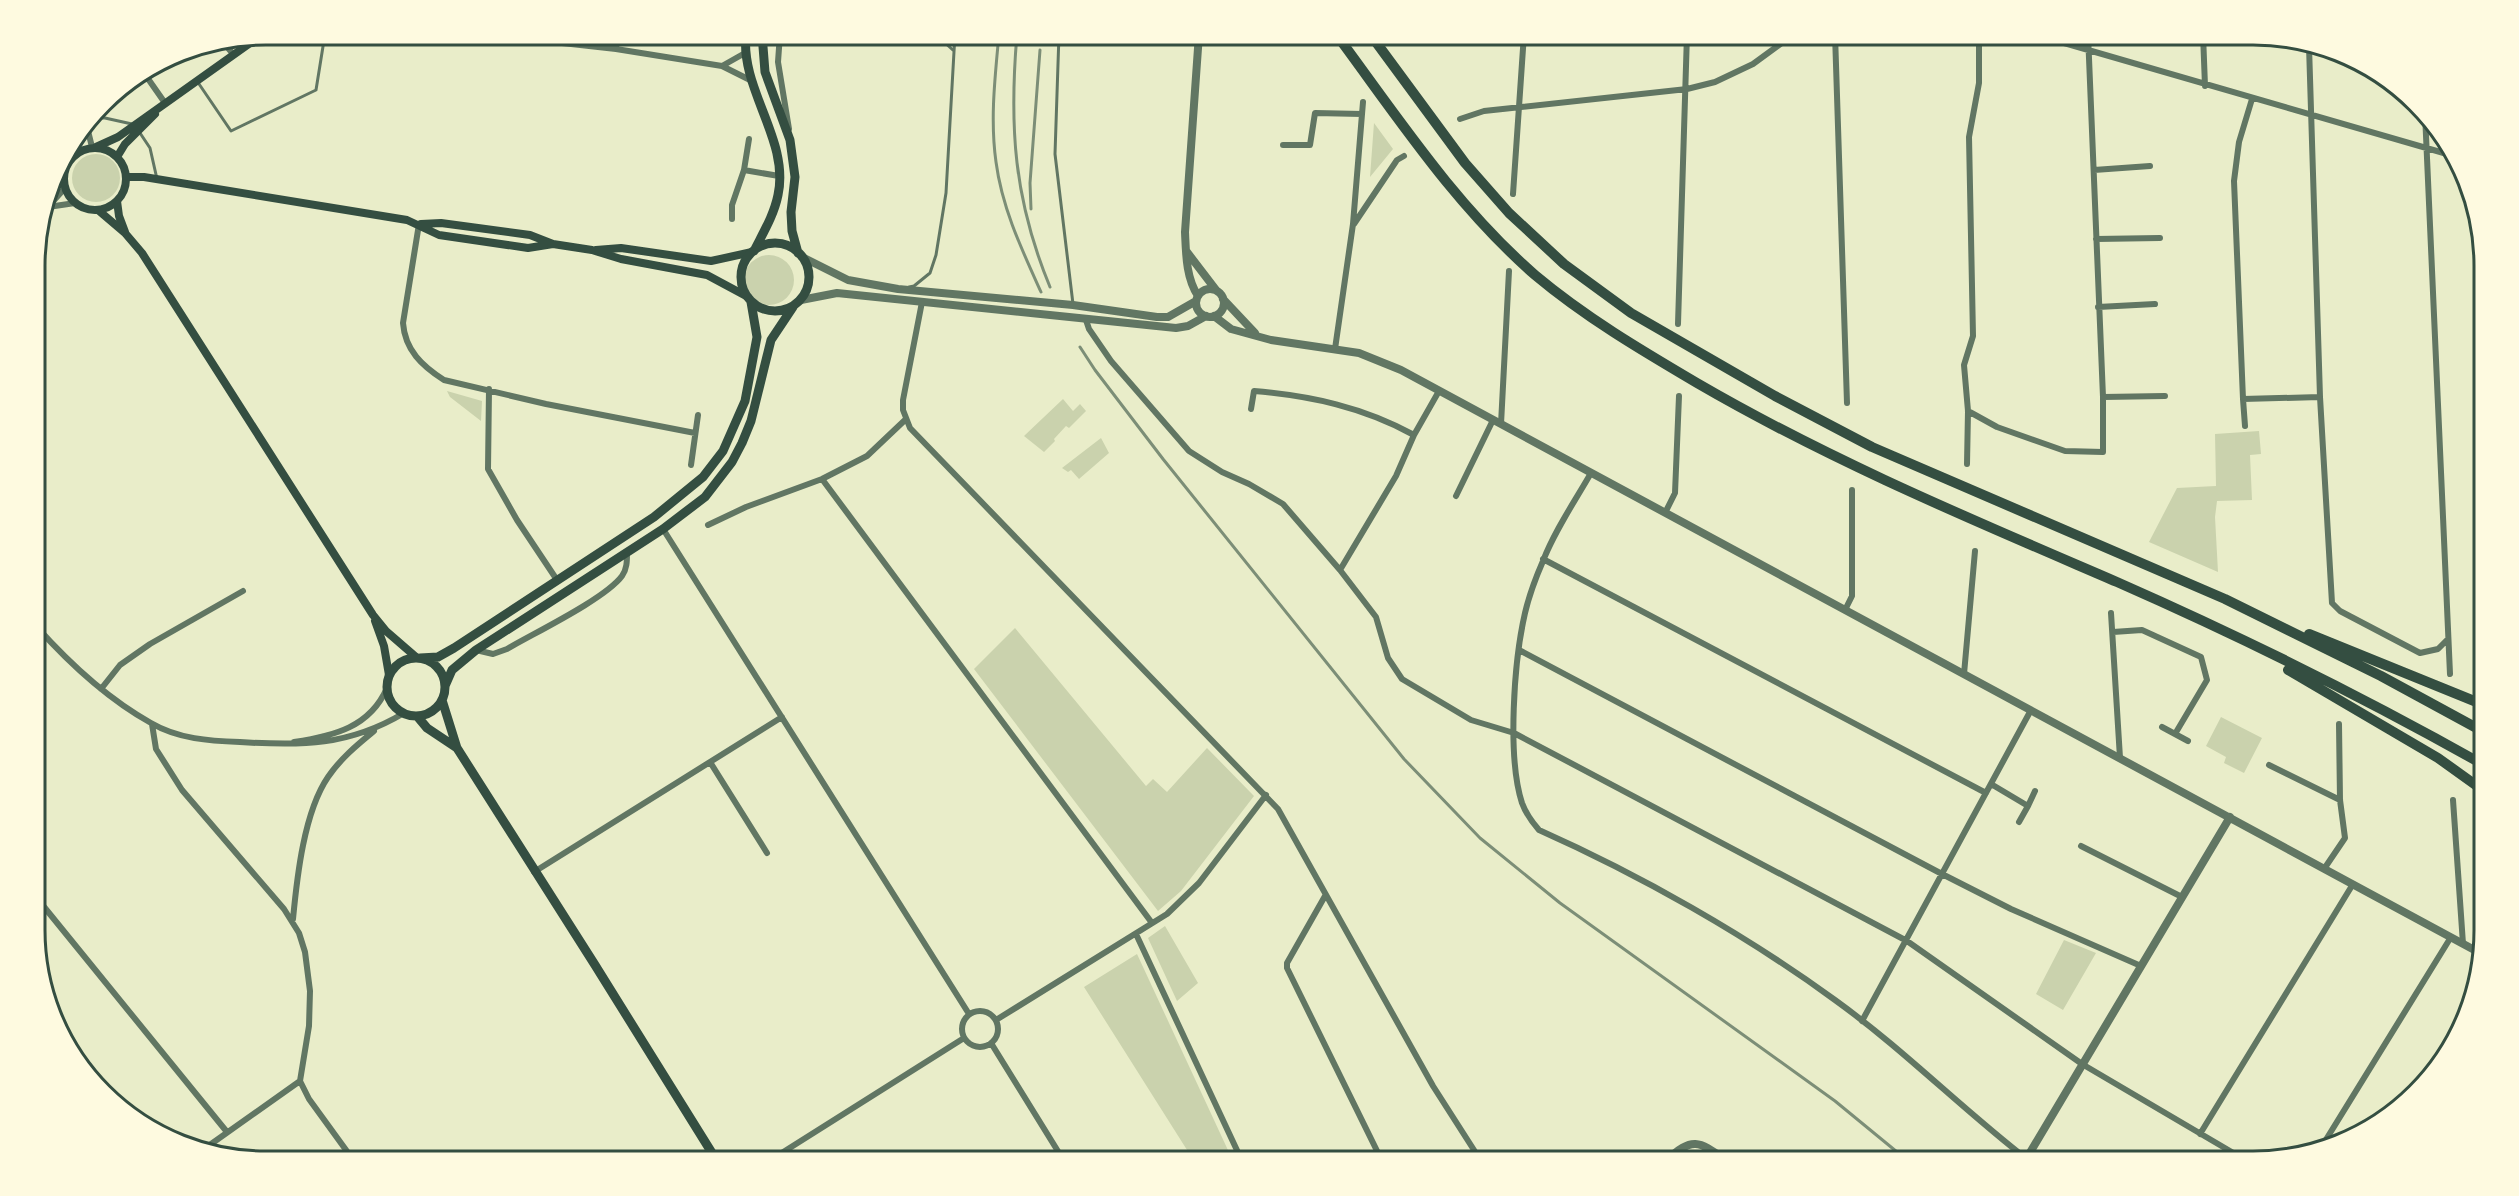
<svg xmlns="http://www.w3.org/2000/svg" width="2519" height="1196" font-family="Arial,sans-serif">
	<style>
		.green { fill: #cad2ad }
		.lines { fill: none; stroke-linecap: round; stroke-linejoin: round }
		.service { stroke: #617663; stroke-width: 3 }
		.minor { stroke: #617663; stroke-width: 6 }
		.tertiary { stroke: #617663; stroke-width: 8 }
		.secondary { stroke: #344e41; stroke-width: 8 }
		.primary { stroke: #344e41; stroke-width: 9 }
		.trunk { stroke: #344e41; stroke-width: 10 }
		.rail { stroke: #7c8e77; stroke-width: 3 }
		.rim { fill: none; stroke: #344e41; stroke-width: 3 }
	</style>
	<rect width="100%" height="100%" fill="#e9edc9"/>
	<path class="green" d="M1374 123 1393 149 1370 177Z
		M72 178a24 24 0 1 1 48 0a24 24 0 1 1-48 0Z
		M744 280a25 25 0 1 1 50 0a25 25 0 1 1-50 0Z
		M447 391 482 401 481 421 450 397Z
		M1063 399 1073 411 1080 404 1086 411 1069 428 1066 426 1054 439 1055 441 1044 452 1024 436Z
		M2259 431 2261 454 2250 455 2252 500 2217 501 2215 517 2218 572 2149 542 2177 488 2216 486 2215 434Z
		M1101 438 1109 453 1079 479 1071 470 1068 472 1062 468Z
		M1015 628 1146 786 1153 779 1167 792 1207 748 1254 796 1181 891 1158 911 974 669Z
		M2221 717 2262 738 2244 773 2224 763 2226 757 2206 746Z
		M1165 926 1198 983 1177 1001 1148 938Z
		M2064 940 2096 953 2063 1010 2036 994Z
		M1137 954 1233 1161H1194L1084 987Z"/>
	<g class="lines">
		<path class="service" d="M940 34 943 41 954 51
			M1059 34 1055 154 1073 304
			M197 81 231 131 316 90 325 34
			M93 118H105L132 124
			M140 133 150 148 157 179
			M909 287 914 286 930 273 936 255 946 193 955 34"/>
		<path class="minor" d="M481 34 616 49 722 66 752 81
			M780 34 778 62 789 129
			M1835 34 1847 403
			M2033 34 2454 156
			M2203 34 2205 86
			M224 43 233 54
			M2309 46 2320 397 2332 603 2340 611 2420 653 2438 649 2447 640
			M616 49 617 34
			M722 66 745 53
			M144 73 165 103
			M2252 99 2239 142 2234 181 2243 399 2320 397
			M2425 113 2450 674
			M1460 119 1484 111 1687 89 1715 82 1753 64 1794 34
			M87 127 92 147
			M1283 145H1310L1315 113 1362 114
			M76 154V141
			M744 170 779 176
			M2094 170 2150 166
			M1513 194 1524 34
			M48 207 75 203
			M47 208 65 188
			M732 219V205L744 170 749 139
			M419 224 403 323C405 350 422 366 444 380L546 404 695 433
			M1354 224 1397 160 1404 156
			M2096 239 2160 238
			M922 302 903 400V410L910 428 1278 809 1433 1086 1481 1161
			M2098 307 2155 304
			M1086 320 1089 329 1111 361 1189 451 1222 472 1249 484 1283 504 1340 570 1376 617 1388 658 1402 679 1471 720 1514 733 1907 941 2082 1064 2247 1161
			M1678 324 1687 34
			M1335 349 1353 224 1363 102
			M489 389 488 469 517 520 557 580
			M2103 397 2165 396
			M2243 399 2245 426
			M1251 409 1254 391C1311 396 1363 407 1414 435
			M1968 411 1997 427 2065 451 2103 452V397L2088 34
			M1501 424 1509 271
			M1967 464 1968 411 1964 365 1973 336 1969 137 1979 83V34
			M691 465 698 415
			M1591 473C1575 501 1555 530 1543 561 1536 577 1529 596 1525 613 1514 661 1507 757 1522 803 1526 814 1532 822 1539 830 1640 875 1746 935 1835 1000 1903 1049 1962 1109 2028 1160
			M822 479 1152 923
			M1456 496 1493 420
			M1665 513 1675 493 1679 396
			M708 525 746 507 822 479 867 456 905 420
			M663 529 969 1014
			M1543 559 1986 793
			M1340 570 1396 476 1414 435 1439 391
			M1845 610 1852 596V490
			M2111 613 2120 758
			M36 626C69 663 108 699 151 723 178 739 210 741 240 742 301 746 349 746 404 713
			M2113 632 2142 630 2201 657 2207 680 2175 734
			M476 650 493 654 507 649C534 633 605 599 622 576 627 569 627 561 627 553
			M1519 650 1942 874 2011 909 2141 966
			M1964 674 1975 551
			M101 689 120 665 150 644 243 591
			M152 724 156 749 182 790 284 909 299 933 305 952 310 991 309 1026 300 1081 309 1099 354 1161
			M2162 727 2188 741
			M294 742C334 736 370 727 387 688
			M710 762 767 853
			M2269 765 2340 800
			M1991 784 2028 806 2035 791
			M2453 800 2463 944
			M2019 822 2028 806
			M2081 846 2182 897
			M2324 869 2345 838 2340 800 2339 724
			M534 872 782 717
			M1325 896 1287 963V968L1382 1161
			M36 897 227 1132
			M293 919C297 877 304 812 328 777 341 758 357 745 374 731
			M1136 934 1242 1161
			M962 1029a18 18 0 1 1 36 0a18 18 0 1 1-36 0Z
			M996 1020 1167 914 1199 883 1266 795
			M1862 1021 2031 710
			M991 1043 1064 1161
			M2200 1134 2353 884
			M204 1149 300 1081
			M2319 1151 2451 937
			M769 1161 964 1038"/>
		<path class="tertiary" d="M1187 252 1216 290
			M802 257 848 280 898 289 1073 305 1157 317H1168L1196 301
			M1196 303a14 14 0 1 1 28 0a14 14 0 1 1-28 0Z
			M1198 296C1186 278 1186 254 1185 232L1199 34
			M1223 299 1255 333
			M801 300 837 293 1176 328 1188 326 1206 316
			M1214 316 1231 329 1271 340 1359 353 1401 370 2480 953
			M1666 1161C1693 1135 1700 1142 1727 1161
			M2025 1161 2230 817"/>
		<path class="secondary" d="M96 147 118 137 260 36
			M64 179a31 31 0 1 1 62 0a31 31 0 1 1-62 0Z
			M117 157 125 144 155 114
			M126 177H144L407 220 439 235 528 248 553 244
			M117 201 119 216 125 232
			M98 210 125 233 142 253 373 615 386 631 416 657
			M421 224 441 223 530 235 553 244 592 250 621 259 707 275 748 297
			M596 250 621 248 711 261 752 252
			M375 621 384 646 389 675"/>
		<path class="primary" d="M746 34C740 90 790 140 778 195 774 215 763 233 754 251
			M762 34 765 72 790 140 795 177 791 212 792 231 798 253
			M741 277a34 34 0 1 1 68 0a34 34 0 1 1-68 0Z
			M387 687a29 29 0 1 1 58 0a29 29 0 1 1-58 0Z
			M420 658 438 657 454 648 654 517 703 477 723 451 745 401 757 337 751 302
			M445 686 452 670 476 650 663 529 705 497 732 462 742 443 751 421 771 340 793 307
			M442 700 457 748 595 965 717 1161
			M417 716 427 728 457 748"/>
		<path class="trunk" d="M1336 34C1399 119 1455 205 1535 275 1585 317 1641 350 1697 383 1833 462 1973 520 2117 582 2242 637 2365 698 2484 765
			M1370 34 1465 163 1509 213 1564 264 1631 313 1775 396 1872 447 2225 599 2381 676 2484 732
			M2309 634 2484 705
			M2288 670 2438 758 2484 791"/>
		<path class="rail" d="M999 34C995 77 990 120 996 162 1002 208 1022 250 1041 292
			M1017 34C1009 127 1014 200 1050 287
			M1031 209 1030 183 1040 50
			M1080 347 1095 370 1163 459 1404 759 1480 838 1560 903 1835 1101 1908 1161"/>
	</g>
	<path d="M0 0H2519V1196H0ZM266 45H2253A221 221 0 0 1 2474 266V930A221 221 0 0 1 2253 1151H266A221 221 0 0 1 45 930V266A221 221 0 0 1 266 45Z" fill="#fefae0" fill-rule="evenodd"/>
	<path class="rim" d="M266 45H2253A221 221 0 0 1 2474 266V930A221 221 0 0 1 2253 1151H266A221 221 0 0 1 45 930V266A221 221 0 0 1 266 45Z"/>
</svg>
